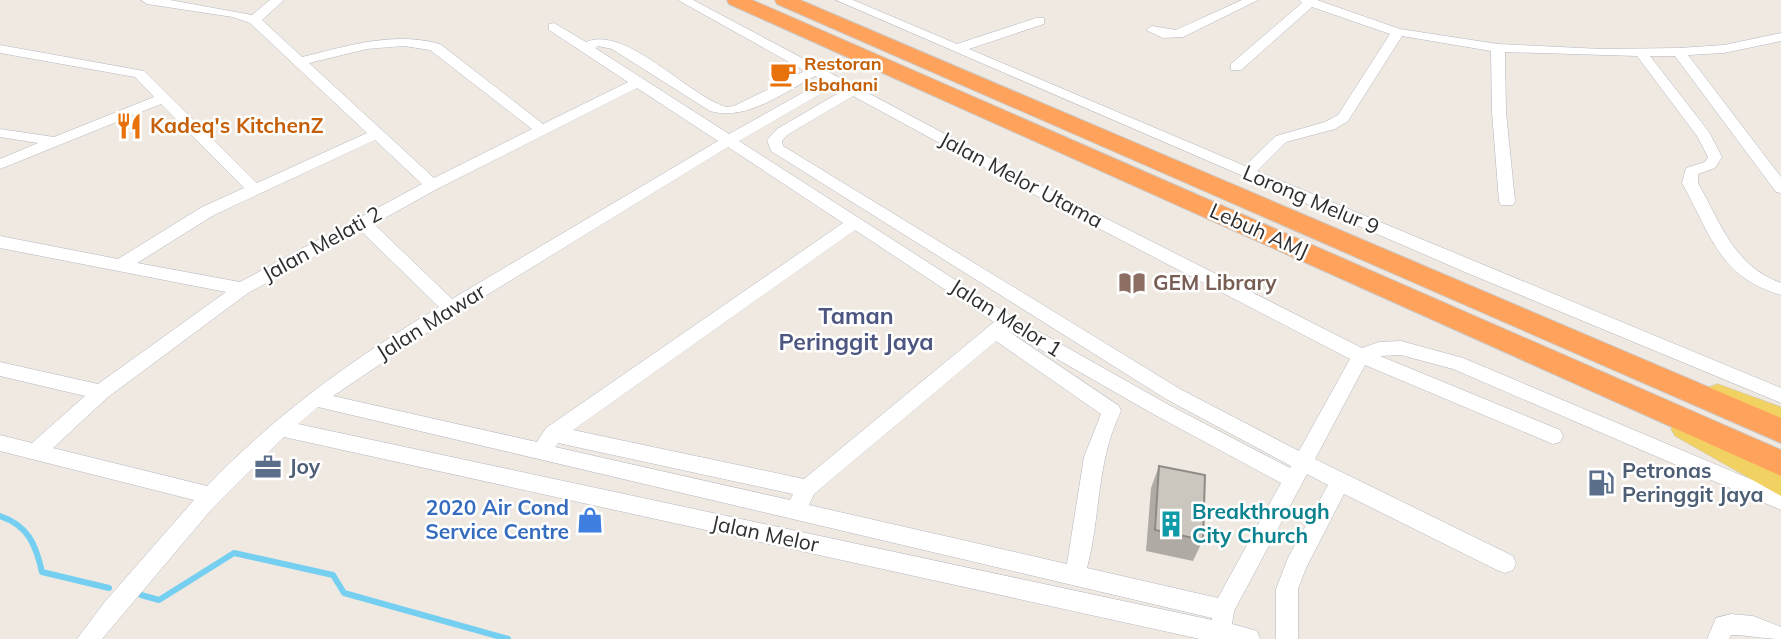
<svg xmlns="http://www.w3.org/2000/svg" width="1781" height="639" font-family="Mulish,sans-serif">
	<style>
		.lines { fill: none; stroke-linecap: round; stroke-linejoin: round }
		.stream { stroke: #75cff0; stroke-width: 6 }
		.minor-casing { stroke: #b4b7c1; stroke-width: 1 }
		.major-casing { stroke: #c9c9c9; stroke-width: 1 }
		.highway-casing { stroke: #c9c9c9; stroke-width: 2 }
		.minor { fill: #fff; fill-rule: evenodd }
		.major { fill: #f2d163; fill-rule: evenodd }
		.highway { fill: #ffa35c; fill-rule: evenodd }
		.wall { fill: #afaba4 }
		.building { fill: #cbc7bf; stroke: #8e8b86; stroke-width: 2 }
		.labels { text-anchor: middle; stroke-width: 5; stroke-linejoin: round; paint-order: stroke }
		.far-food-label { font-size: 18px; font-weight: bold; fill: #c56008; stroke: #fff; text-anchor: start }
		.food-label { font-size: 21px; font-weight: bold; fill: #c56008; stroke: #fff; text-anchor: start }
		.street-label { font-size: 21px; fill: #2e2e2e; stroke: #fff }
		.education-label { font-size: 21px; font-weight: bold; fill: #785e54; stroke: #fff; text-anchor: start }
		.service-label { font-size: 21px; font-weight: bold; fill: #4e5e75; stroke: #fff; text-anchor: start }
		.shop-label { font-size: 21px; font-weight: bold; fill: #366cbe; stroke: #fff; text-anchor: end }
		.culture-label { font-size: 21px; font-weight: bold; fill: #0d838f; stroke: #fff; text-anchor: start }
		.neighbourhood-label { font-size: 23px; font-weight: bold; fill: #4d5680; stroke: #fff }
	</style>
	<rect width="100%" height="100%" fill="#efe9e1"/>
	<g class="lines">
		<path class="stream" d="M0 516C28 525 36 545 42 572L109 588
			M141 595 159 600 234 553 333 575 344 593 508 639"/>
		<g class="minor-casing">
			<path id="minor" d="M141 0H170L252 15 270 0H284L262 20 302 57C348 46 393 31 440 44L543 124 628 82 549 30V24L554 23 586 42C626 25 687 95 726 107L734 106 805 71 678 0H693L1060 195 1362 348 1379 342 1401 341 1463 358 1781 492V510L1453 369 1401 355 1380 356 1560 430 1563 436 1560 442 1553 444 1365 365 1315 459 1513 556 1516 563 1513 570 1505 573 1497 570 1344 494 1306 568 1298 589V639H1276V589L1288 558 1328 485 1307 474 1234 611 1232 624 1257 631 1260 639H1200L284 437 211 510 102 639H77L103 604 194 500 0 451V435L32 443 85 396 0 376V362L98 384 226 292 0 248V236L118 259 202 207 244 188 161 104 0 169V159L38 143 0 137V129L54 137 154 97 135 77 0 53V45L144 71 257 183 367 133 250 23 233 17 147 4ZM404 46 430 50 532 129 434 178 309 63 367 49ZM598 46 612 49 710 111C746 122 784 92 815 76L824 81 729 134 595 48ZM834 86 842 91 777 129 767 140 771 151 1166 399 1291 466 1290 468 1169 405 1013 317 739 141ZM637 88 718 141 452 299 374 224 437 189ZM853 96 1050 203 1350 359 1299 451 1180 389 783 146 782 141 787 135ZM375 140 422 184 240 282 137 263 214 215ZM728 147 843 223 546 428 537 442 333 396 443 322ZM855 230 994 322 804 479 573 430ZM361 231 439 307C354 358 276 414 207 486L53 448 108 397 248 293ZM1008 331 1155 415 1281 483 1218 598 1087 568C1101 515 1096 462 1121 411L1119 406ZM996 341 1101 414 1084 457 1067 564 809 505 814 494ZM318 407 1212 618V620L298 424ZM558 443 793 494 790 500 555 447Z
				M836 0H853L957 44 1036 18H1044V24L969 49 1245 166 1276 136 1325 122 1338 115 1390 34 1312 7 1241 70H1231V64L1302 3 1299 0H1317L1400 29 1498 44 1601 49 1679 48 1724 45 1781 33V41L1724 53 1688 55 1781 177V193L1776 192 1675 56H1650L1709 132 1722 157 1715 168 1698 174V183C1721 224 1734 266 1781 283V295C1719 277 1711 235 1682 183L1686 168 1705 162 1708 157 1697 136 1637 56 1505 52 1506 112 1515 201 1513 205H1501L1499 201 1492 112 1491 51 1402 36 1348 121 1335 129 1286 142 1257 171 1781 388V403L1472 275Z
				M1242 0H1258L1183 37 1163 38 1146 30 1152 26 1176 30Z
				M1731 614 1753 616 1781 627V639C1764 639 1748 635 1731 635L1729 639H1707L1716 618Z"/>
		</g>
		<g class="major-casing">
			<path id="major" d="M1718 384 1781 407V427L1709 401 1706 394 1709 387Z
				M1684 419 1781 472V496L1675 436 1671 429 1675 422Z"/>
		</g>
		<g class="highway-casing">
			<path id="highway" d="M727 0H752L1781 450V476L729 4Z
				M775 0H800L1781 418V443L777 4Z"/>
		</g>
		<use href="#minor" class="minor"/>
		<use href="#major" class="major"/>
		<use href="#highway" class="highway"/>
	</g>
	<path class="wall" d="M1159 466 1203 540 1193 561 1146 551 1151 488Z"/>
	<path class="building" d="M1159 466 1205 475 1203 540 1155 530Z"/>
	<defs>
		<g id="cafe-bare" transform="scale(2.1)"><path d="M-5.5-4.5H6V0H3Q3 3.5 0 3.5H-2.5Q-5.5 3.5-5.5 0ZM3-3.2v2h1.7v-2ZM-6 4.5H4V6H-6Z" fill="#e8710a" stroke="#fff" stroke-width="2.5" paint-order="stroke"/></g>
		<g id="restaurant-bare" transform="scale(2.1)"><path d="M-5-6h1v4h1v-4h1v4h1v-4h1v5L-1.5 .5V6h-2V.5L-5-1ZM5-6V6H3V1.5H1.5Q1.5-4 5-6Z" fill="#e8710a" stroke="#fff" stroke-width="2.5" paint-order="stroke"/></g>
		<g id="library-bare" transform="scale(2.1)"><path d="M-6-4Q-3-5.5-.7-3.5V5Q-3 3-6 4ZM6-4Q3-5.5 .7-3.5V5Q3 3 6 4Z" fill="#8d6e63" stroke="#fff" stroke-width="2.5" paint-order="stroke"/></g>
		<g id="office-bare" transform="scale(2.1)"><path d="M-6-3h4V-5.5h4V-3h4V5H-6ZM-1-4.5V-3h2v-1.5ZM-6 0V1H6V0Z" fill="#5c6f8a" stroke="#fff" stroke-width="2.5" paint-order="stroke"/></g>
		<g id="fuel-bare" transform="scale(2.1)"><path d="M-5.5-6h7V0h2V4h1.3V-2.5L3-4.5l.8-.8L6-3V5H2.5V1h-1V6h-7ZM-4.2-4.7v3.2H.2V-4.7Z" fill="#5c6f8a" stroke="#fff" stroke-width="2.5" paint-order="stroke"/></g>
		<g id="shop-bare" transform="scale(2.1)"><path d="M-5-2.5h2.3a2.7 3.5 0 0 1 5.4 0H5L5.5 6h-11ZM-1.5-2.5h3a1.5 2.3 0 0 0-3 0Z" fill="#3f7fe0" stroke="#fff" stroke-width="2.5" paint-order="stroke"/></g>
		<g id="building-bare" transform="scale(2.1)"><path d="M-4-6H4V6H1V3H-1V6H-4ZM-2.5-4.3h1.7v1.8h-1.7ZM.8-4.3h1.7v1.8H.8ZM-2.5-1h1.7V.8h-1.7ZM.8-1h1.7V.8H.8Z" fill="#0f9aa8" stroke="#fff" stroke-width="2.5" paint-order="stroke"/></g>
	</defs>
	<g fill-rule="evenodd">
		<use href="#cafe-bare" x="783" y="74"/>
		<use href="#restaurant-bare" x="129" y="126"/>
		<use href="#library-bare" x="1132" y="283"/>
		<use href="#office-bare" x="268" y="467"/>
		<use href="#fuel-bare" x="1601" y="483"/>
		<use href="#shop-bare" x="590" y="520"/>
		<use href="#building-bare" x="1171" y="524"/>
	</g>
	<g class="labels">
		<g class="far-food-label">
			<text x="804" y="70">Restoran<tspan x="804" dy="21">Isbahani</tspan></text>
		</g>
		<g class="food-label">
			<text x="150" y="133">Kadeq's KitchenZ</text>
		</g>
		<g class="street-label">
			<text transform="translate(1021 180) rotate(28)" y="7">Jalan Melor Utama</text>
			<text transform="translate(1311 200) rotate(23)" y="7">Lorong Melur 9</text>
			<text transform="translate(1259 231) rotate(24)" y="7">Lebuh AMJ</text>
			<text transform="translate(322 244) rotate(-29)" y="7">Jalan Melati 2</text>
			<text transform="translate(1006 318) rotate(32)" y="7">Jalan Melor 1</text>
			<text transform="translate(431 322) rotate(-32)" y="7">Jalan Mawar</text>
			<text transform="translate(765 534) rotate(12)" y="7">Jalan Melor</text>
		</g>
		<g class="education-label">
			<text x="1153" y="290">GEM Library</text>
		</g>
		<g class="service-label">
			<text x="289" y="474">Joy</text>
			<text x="1622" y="478">Petronas<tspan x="1622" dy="24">Peringgit Jaya</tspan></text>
		</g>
		<g class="shop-label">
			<text x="569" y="515">2020 Air Cond<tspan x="569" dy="24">Service Centre</tspan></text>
		</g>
		<g class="culture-label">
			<text x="1192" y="519">Breakthrough<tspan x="1192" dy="24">City Church</tspan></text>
		</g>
		<g class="neighbourhood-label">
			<text x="856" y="324">Taman<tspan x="856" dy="26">Peringgit Jaya</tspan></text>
		</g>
	</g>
</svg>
